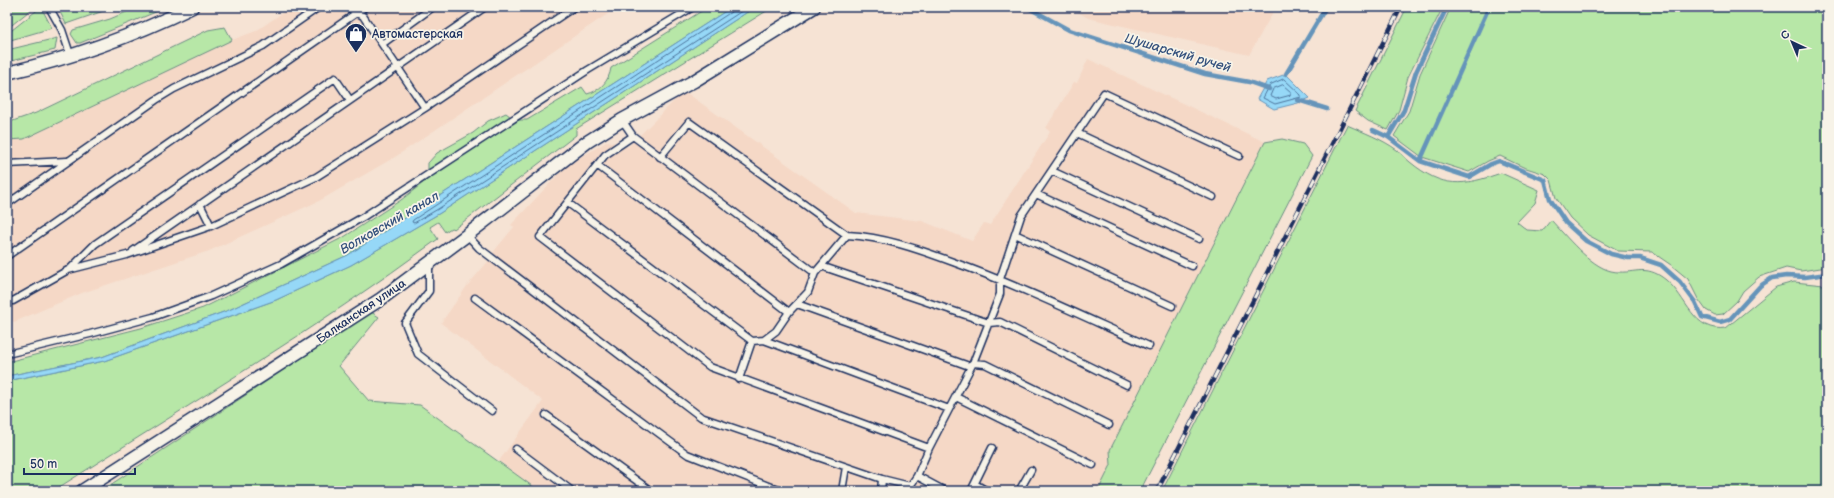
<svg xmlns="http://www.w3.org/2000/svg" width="1834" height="498" font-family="'Balsamiq Sans',sans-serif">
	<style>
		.built { fill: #f5d8c6 }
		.green { fill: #b7e7a7; stroke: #698b82 }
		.water { fill: #96d8f7; stroke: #6594ba }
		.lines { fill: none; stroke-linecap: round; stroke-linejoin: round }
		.shore { stroke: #4c739b; stroke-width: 1 }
		.stream { stroke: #6594ba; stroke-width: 4.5 }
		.lane-casing { stroke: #1b2f5e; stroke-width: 9 }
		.street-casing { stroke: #1b2f5e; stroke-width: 15 }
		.lane { stroke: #f7f3e8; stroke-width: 6 }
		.street { stroke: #f7f3e8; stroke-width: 12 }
		.rail-casing { stroke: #1b2f5e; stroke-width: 4.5 }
		.rail { stroke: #f7f3e8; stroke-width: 3; stroke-dasharray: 9; stroke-linecap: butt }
		.labels { text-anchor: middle; stroke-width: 3.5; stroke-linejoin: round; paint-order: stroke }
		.poi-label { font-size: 12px; fill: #1b2f5e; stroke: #f7f3e8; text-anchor: start }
		.street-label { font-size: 12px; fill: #1b2f5e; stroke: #f7f3e8 }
		.water-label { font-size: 13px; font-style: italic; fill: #34517d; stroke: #f7f3e8 }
	</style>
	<rect width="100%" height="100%" fill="#f6e3d4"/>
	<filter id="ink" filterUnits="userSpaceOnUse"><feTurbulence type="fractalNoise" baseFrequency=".025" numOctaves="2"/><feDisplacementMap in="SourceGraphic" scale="8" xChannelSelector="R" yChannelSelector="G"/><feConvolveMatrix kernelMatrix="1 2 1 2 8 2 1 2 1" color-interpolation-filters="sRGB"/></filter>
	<g filter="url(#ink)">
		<path class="built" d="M291 7H618L395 157 319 201 209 251 82 293 14 322 7 317V140L24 139 232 40 256 31Z
			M1069 7H1276L1249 55 1088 18Z
			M1088 59 1265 142 1110 450 1111 465 1098 491H539L499 461 543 401 441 323 467 286 491 258 495 250 514 227 511 225 566 166 608 141 628 147 684 91 856 213 922 221 972 241 984 223 990 225 1050 132 1046 128 1074 82 1077 83Z"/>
		<path class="green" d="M7 7H34L7 29Z
			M41 7 52 28 7 41V34Z
			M60 7H115L66 24 59 10Z
			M138 7H168L80 43H77L71 34 73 30 110 19Z
			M708 7H732L348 255 229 310 102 357 7 376V362L141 328 203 308 344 237 401 200 428 179V163L437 153 473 133 488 121 506 113 515 120H527L582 87 587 94C600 91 609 81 611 68Z
			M755 7H773L576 129V135L454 229 451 228 445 232 438 222 430 227 438 239C315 330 182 409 53 491H7V381L104 361 276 300 351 265 440 213Z
			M1407 7H1443L1408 77 1399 110 1388 130 1368 121 1355 111Z
			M1451 7H1827V267L1801 271 1786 268 1759 277 1743 291 1737 301 1723 314 1715 315 1706 310 1698 299 1688 279 1671 265 1652 252 1618 251 1588 235 1570 218 1556 198 1551 180 1545 174 1523 167 1500 156 1488 161 1469 172 1422 157 1394 136 1409 111 1420 74Z
			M225 27 232 40 24 139 7 140V123L36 113 208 30Z
			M57 38 55 50 7 62V50Z
			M1347 125C1363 132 1382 139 1397 150 1401 153 1405 158 1410 162 1443 189 1463 186 1501 173L1539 190 1535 203 1517 222 1527 230 1542 231 1551 220C1566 236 1590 266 1611 271 1634 276 1644 262 1666 280 1687 297 1693 333 1726 328L1776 287 1794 282 1824 285 1827 286V491H1162Z
			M1282 139 1303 144 1312 156 1140 491H1098L1111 465 1110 450 1265 142Z
			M371 312 379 317 339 366 369 401 420 405 539 491H101Z"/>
		<path class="water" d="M732 7H755L440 213 351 265 276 300 104 361 7 381V376L102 357 229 310 348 255Z
			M1286 74 1310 98 1298 103 1274 109 1257 99 1267 81Z"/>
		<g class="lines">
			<path class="shore" d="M733 7 731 12 413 220 412 222 414 223 438 209 748 7
				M1284 79 1301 95V97L1275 104 1263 98 1270 85Z
				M1283 85 1291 92V95L1276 99 1270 96 1273 89Z"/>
			<path class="stream" d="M1027 7 1069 30 1205 74 1249 82 1269 89
				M1286 74 1326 7
				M1298 100 1327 109
				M1373 130 1388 137 1420 161 1469 177 1491 164 1499 161 1545 180 1550 199 1566 223 1586 241 1611 254 1628 258H1640L1661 265 1680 282 1695 302 1702 317 1720 322 1730 319 1760 286 1772 278 1786 276 1805 277 1827 274
				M1388 137 1404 110 1416 72 1447 7
				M1420 161 1489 7"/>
			<g class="lane-casing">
				<path id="lane" d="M49 7 62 30 71 57
					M347 7 363 16 425 108
					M382 44 433 7
					M622 120 633 136 815 273
					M1077 133 1213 197
					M633 136 605 155 540 237 710 367 929 448
					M660 157 689 122 847 235C884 237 918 249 953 262 1020 286 1084 317 1149 346
					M7 164 67 161
					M597 165 789 312
					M1052 171 1199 239
					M1036 194 1192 266
					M568 203 752 341
					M7 204 156 100 174 89 263 46 319 7
					M200 204 211 226
					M1015 234 1172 306
					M467 235 479 248 701 417 882 479 910 486 917 476 929 448 973 363 1000 294V279L1021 216 1104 93 1239 156
					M133 251 485 7
					M7 256 365 7
					M429 264V291L405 323 418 354 492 411
					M821 266 989 323 1000 322 1127 385
					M70 269 95 244 335 78 350 100
					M475 298 687 454 781 491
					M7 300 13 301 68 270 127 255 211 226 316 177 425 108 574 7
					M797 304 969 366 973 363 985 364 1109 425
					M764 340 776 331 789 312 808 292 815 273 847 235
					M7 354 90 334 153 317 211 296 281 264 363 217 588 70 693 7
					M739 379 752 341 764 340 949 409
					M956 397 1093 465
					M546 415 651 491
					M516 449 572 491
					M917 476 945 491
					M975 484 987 491
					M842 491 846 467
					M881 491 882 479
					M971 491 992 448
					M1019 491 1031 470"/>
			</g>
			<g class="street-casing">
				<path id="street" d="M7 73C72 58 133 36 192 7
					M82 491 381 299 467 235 587 142 622 120 694 81 814 7"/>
			</g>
			<use href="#lane" class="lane"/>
			<use href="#street" class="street"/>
			<g class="rail-casing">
				<path id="rail" d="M1157 491 1401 7"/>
			</g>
			<use href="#rail" class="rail"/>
		</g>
	</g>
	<defs>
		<g id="shop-pin" transform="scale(1.15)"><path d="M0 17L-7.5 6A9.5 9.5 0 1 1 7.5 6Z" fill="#1b2f5e" stroke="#f7f3e8"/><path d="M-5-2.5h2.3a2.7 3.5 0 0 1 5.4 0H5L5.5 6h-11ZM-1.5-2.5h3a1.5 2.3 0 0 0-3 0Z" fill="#fff"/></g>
	</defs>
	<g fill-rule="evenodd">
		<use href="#shop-pin" x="356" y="34"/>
	</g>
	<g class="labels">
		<g class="poi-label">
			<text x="372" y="38">Автомастерская</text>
		</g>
		<g class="street-label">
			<text transform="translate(361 311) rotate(-34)" y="4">Балканская улица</text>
		</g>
		<g class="water-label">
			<text transform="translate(1178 52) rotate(16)" y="5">Шушарский ручей</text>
			<text transform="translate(389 222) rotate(-30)" y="5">Волковский канал</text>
		</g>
	</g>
	<rect width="1834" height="498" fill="none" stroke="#f7f3e8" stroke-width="24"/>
	<rect x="12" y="12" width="1810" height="474" fill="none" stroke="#1b2f5e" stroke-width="1.5" filter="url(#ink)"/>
	<g transform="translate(1792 42) rotate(316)" stroke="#f7f3e8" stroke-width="3" paint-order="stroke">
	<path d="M0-3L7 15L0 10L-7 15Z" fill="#1b2f5e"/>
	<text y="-6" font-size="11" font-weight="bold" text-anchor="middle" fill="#1b2f5e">С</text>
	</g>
	<path d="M24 468v6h111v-6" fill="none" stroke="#1b2f5e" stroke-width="2"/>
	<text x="30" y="468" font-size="12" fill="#1b2f5e" stroke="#f7f3e8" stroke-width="3" paint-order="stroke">50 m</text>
</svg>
